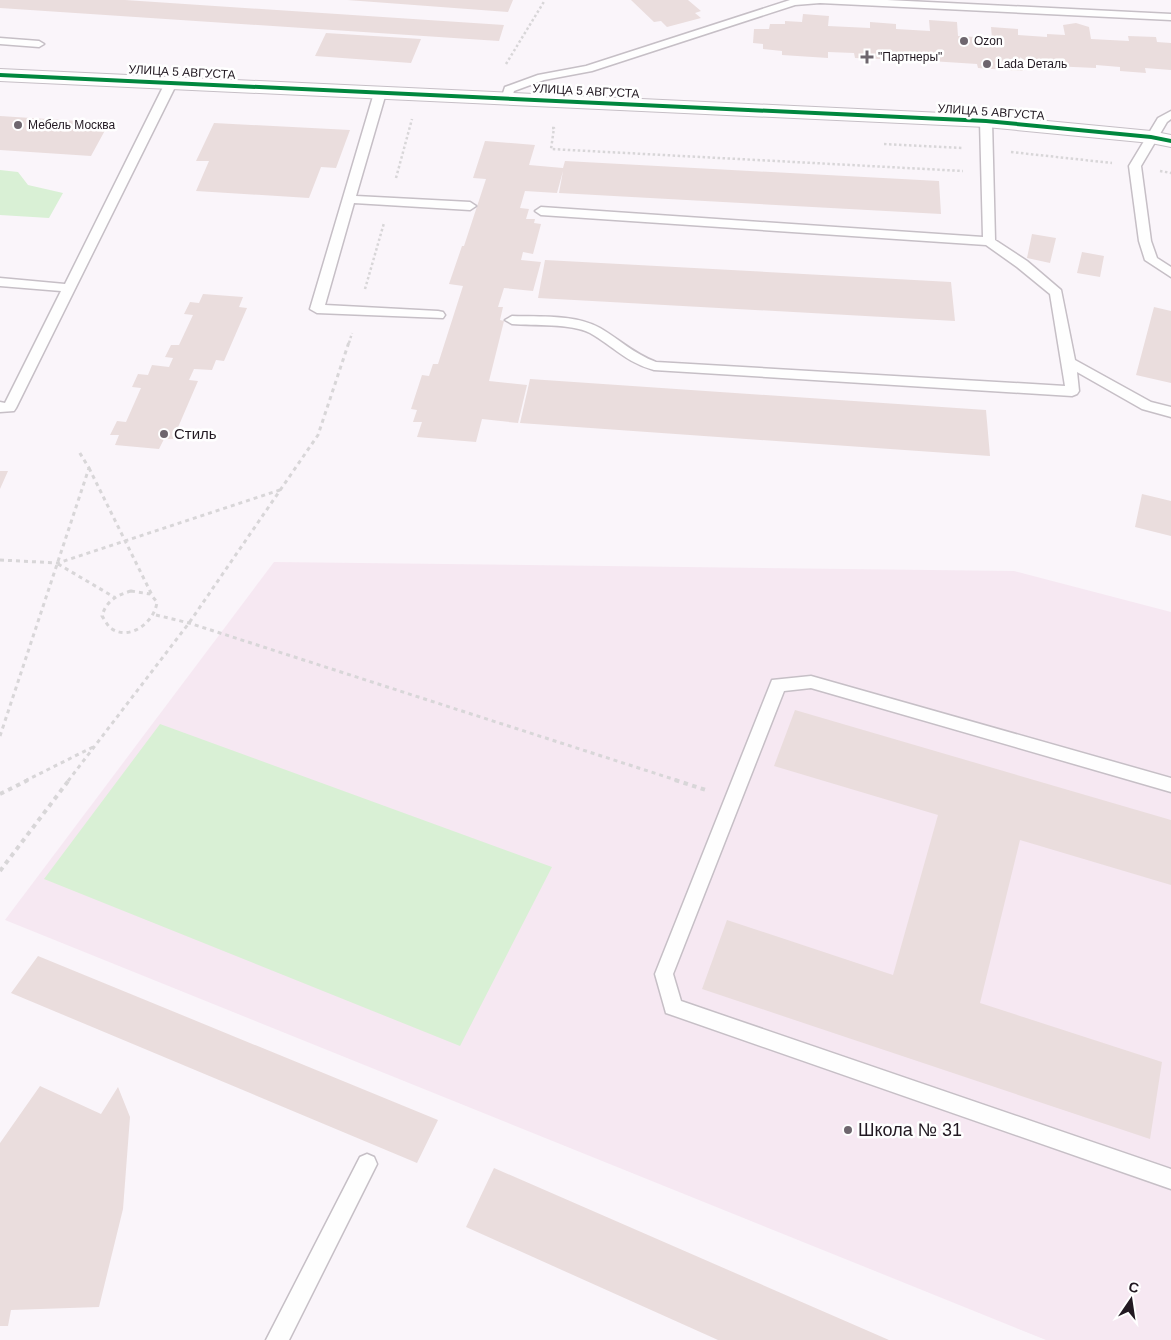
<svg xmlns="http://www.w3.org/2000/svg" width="1171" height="1340" font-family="Helvetica,sans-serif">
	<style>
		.education { fill: #f6e8f2 }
		.green { fill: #d9f0d5 }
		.building { fill: #eadddd }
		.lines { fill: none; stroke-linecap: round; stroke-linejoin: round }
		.lane-casing { stroke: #c6bfc6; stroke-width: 3 }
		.secondary-casing { stroke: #c6bfc6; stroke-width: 2 }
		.path-far2 { stroke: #d8d6d8; stroke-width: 2.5; stroke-dasharray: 2.5 2.5; stroke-linecap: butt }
		.path-far1 { stroke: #d8d6d8; stroke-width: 3; stroke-dasharray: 4 4; stroke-linecap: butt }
		.path { stroke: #d8d6d8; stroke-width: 4; stroke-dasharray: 4.5 4.5; stroke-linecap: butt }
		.lane { fill: #fefefe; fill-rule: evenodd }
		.secondary { fill: #fefefe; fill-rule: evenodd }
		.cycleway-casing { stroke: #fff; stroke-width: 3 }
		.cycleway { fill: #00873e; fill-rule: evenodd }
		.poi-dot { fill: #6e666e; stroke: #fff; stroke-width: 2 }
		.labels { text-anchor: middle; stroke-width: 5; stroke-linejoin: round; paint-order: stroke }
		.far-poi-label { font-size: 12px; fill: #221922; stroke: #fff; text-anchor: start }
		.far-street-label { font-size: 12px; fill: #221922; stroke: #fff }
		.poi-label { font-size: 15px; fill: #221922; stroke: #fff; text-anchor: start }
		.near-poi-label { font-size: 18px; fill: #221922; stroke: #fff; text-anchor: start }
	</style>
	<rect width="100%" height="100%" fill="#faf5fa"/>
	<path class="education" d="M274 562 1014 571 1171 612V1340H1046L5 920Z"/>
	<path class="green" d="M0 170 18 172 28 185 63 193 49 218 0 215Z
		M160 724 552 867 460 1046 44 879Z"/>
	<path class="building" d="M0 0H125L504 25 499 41 0 8Z
		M347 0H513L508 12Z
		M631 0H688L701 11 695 13 701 18 667 27 661 21 654 22Z
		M803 14 829 16 828 26 870 28V22L896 24V29L930 31 929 20 957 22 958 36 992 38 991 27 1018 29V35L1047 37V34L1065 35 1063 25 1076 23 1089 27 1091 39 1129 41 1128 36 1156 37 1157 42 1171 43V70L1145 68 1146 73 1120 71V67L1096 65V68L1051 66V62L1023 60 1020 57 1023 71 978 68 977 64 915 60V57L897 56 880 55V59L855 58 854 53 828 52V58L782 55V51L763 49V44L753 43 754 29H769L770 24H785V21L802 22Z
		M326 33 421 39 411 63 315 56Z
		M0 116 109 123 91 156 0 150Z
		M214 123 350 130 336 168 321 167 309 198 196 191 209 161H196Z
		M485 141 535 145 529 165 563 168 565 161 939 181 941 214 559 193 563 171 557 193 525 191 520 208 529 209 526 219H535L534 223 541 224 533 254 523 252 521 260 541 262 533 291 504 288 498 307H503L500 320 504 321 489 381 527 385 518 423 482 419 476 442 417 437 422 422H413L417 410 411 409 422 375 429 376 433 364H438L463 286 449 284 462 246H464L486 179 473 178Z
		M1032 234 1056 238 1050 263 1027 258Z
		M1082 252 1104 256 1100 277 1077 273Z
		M545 260 951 282 955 321 538 298Z
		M203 294 243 297 239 307 247 308 224 361 216 360 212 370 194 369 189 380 198 381 173 439H164L159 449 115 445 119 435H110L117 421 126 422 141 388 132 387 138 374 148 375 152 365 169 367 173 358 165 357 171 345H179L193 315 184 314 190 302 199 303Z
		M1154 307 1171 311V383L1136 375Z
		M530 379 986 410 990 456 520 423Z
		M0 471H8L0 489Z
		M1142 494 1171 501V536L1135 527Z
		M795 710 1171 820V885L1020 840 980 1003 1162 1062 1150 1139 702 989 727 920 893 975 938 815 774 766Z
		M38 956 438 1120 417 1163 11 993Z
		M40 1086 101 1114 118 1087 130 1117 123 1209 99 1307 11 1310 8 1326H0V1143Z
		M494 1168 889 1340H718L466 1227Z"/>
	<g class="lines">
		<g class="lane-casing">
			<path id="lane" d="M790 0H887L1171 14V20L820 3 795 5 592 71 544 80 514 91 511 101H503L501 99 505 87 538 75 586 66Z
				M0 38 39 41 44 44 39 47 0 44Z
				M171 80 177 83 16 408 14 411 0 412V402L5 403 61 291 0 286V278L65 284 165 83Z
				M380 90 386 93 356 196 470 202 476 206 470 210 354 203 325 305 438 311 443 312 445 315 443 318 317 313 310 309 374 93Z
				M1171 111V119L1167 122 1141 166 1151 241 1157 258 1171 267V277L1145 260 1139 241 1129 166 1158 118Z
				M986 118 992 121 995 240 1027 261 1061 290 1075 360 1151 402 1171 407V417L1142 409 1077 372 1079 391 1077 394 1072 396 654 370C627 363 613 346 590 333 571 323 534 326 512 324L505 320 512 316C539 317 575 314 600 328 619 339 634 354 656 362L1065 386 1050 294 1017 267 986 245 541 215 535 211 541 207 983 237 980 121Z
				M811 676 1171 778V792L811 688 784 691 673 974 681 1001 1171 1169V1189L666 1013 655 974 770 685 772 680Z
				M367 1154 374 1157 377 1164 289 1340H266L360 1157Z"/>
		</g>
		<g class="secondary-casing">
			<path id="secondary" d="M0 69 986 115 1151 131 1171 135V147L1151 143 986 127 0 81Z"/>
		</g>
		<path class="path-far2" d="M506 64 545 0
			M552 128H554L551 149 963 171
			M884 144 963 148
			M1011 152 1112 163
			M1160 171 1171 173
			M396 178 412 119
			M365 289 384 223
			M349 343 352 333"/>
		<path class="path-far1" d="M89 468 152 595
			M0 560 58 563 280 490
			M58 564 114 597
			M131 591 150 594 157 602C155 621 131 641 112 629 108 627 105 620 102 616 106 601 117 595 131 591Z
			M156 615 189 623 679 781
			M0 736 89 468 78 450
			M25 781 93 747
			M68 781 189 623 318 435 349 342"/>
		<path class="path" d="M675 780 709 791
			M0 794 28 780
			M0 871 69 780"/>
		<use href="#lane" class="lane"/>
		<use href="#secondary" class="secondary"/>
		<g class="cycleway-casing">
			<path id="cycleway" d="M0 73 986 119 1151 135 1171 139V143L1151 139 986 123 0 77Z"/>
		</g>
		<use href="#cycleway" class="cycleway"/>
	</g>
	<g class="poi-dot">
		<circle cx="964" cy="41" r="5"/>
		<path d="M864.5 49.5h5v5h5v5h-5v5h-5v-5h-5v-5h5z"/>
		<circle cx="987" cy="64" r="5"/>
		<circle cx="18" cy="125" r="5"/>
		<circle cx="164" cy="434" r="5"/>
		<circle cx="848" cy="1130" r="5"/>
	</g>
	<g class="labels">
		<g class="far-poi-label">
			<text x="974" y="45">Ozon</text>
			<text x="878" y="61">"Партнеры"</text>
			<text x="997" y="68">Lada Dеталь</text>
			<text x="28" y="129">Мебель Москва</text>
		</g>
		<g class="far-street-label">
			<text transform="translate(182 72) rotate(3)" y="4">УЛИЦА 5 АВГУСТА</text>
			<text transform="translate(586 91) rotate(3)" y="4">УЛИЦА 5 АВГУСТА</text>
			<text transform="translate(991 112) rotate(4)" y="4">УЛИЦА 5 АВГУСТА</text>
		</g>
		<g class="poi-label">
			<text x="174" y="439">Стиль</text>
		</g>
		<g class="near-poi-label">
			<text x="858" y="1136">Школа № 31</text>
		</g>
	</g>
	<g transform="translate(1131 1300) rotate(13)" stroke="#ffffff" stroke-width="4" paint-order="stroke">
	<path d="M0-4L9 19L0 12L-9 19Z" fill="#221922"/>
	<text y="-8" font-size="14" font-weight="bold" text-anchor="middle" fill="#221922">С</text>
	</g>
</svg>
